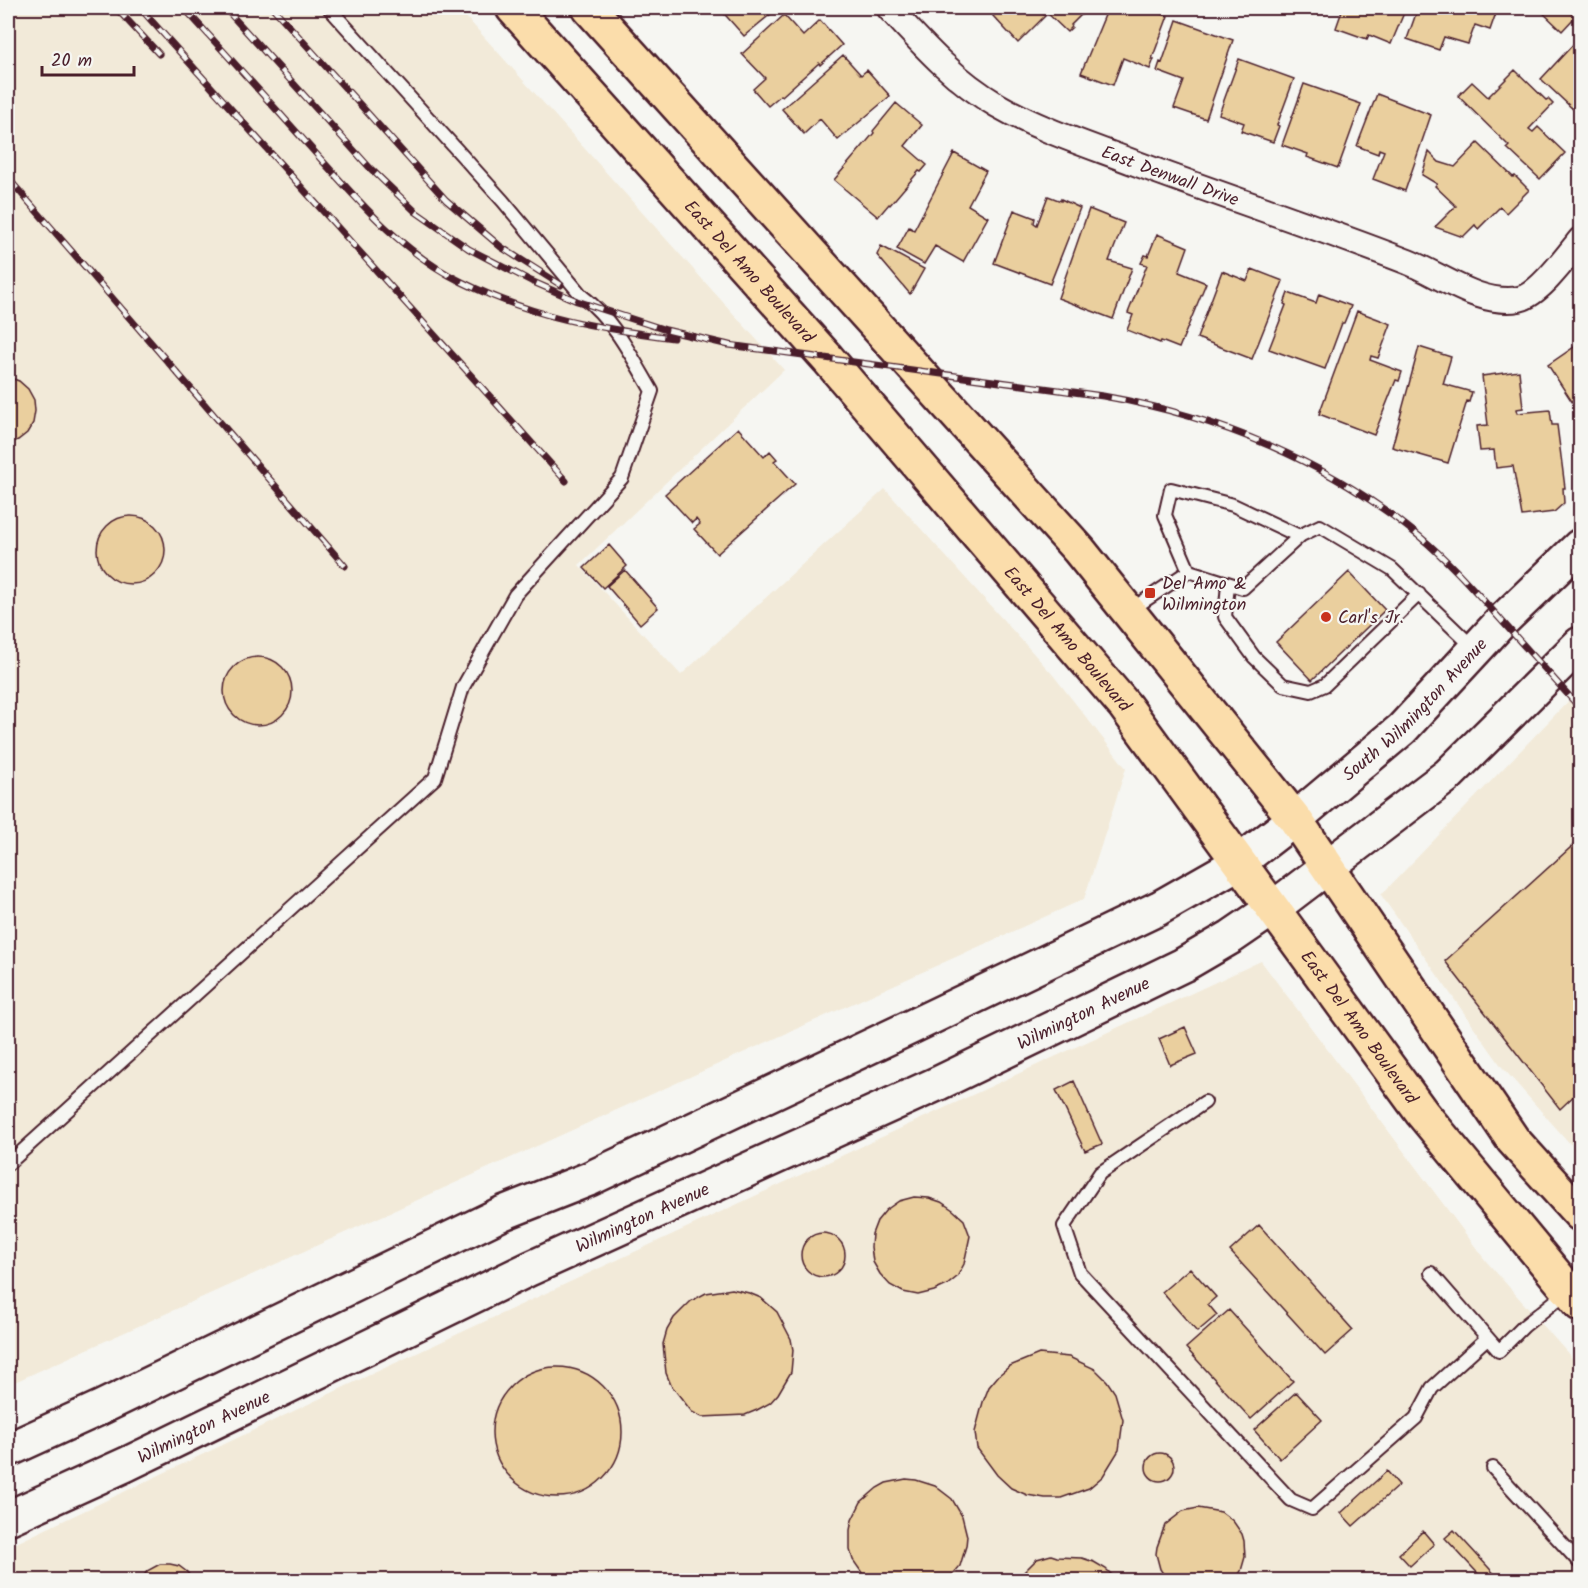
<svg xmlns="http://www.w3.org/2000/svg" width="1588" height="1588" font-family="Kalam,sans-serif">
	<style>
		.built { fill: #f2ead9 }
		.building { fill: #eacf9e; stroke: #4a1f2b; stroke-width: 1.5 }
		.lines { fill: none; stroke-linecap: round; stroke-linejoin: round }
		.service-casing { stroke: #4a1f2b; stroke-width: 16 }
		.minor-casing { stroke: #4a1f2b; stroke-width: 28 }
		.secondary-casing { stroke: #4a1f2b; stroke-width: 38 }
		.primary-casing { stroke: #4a1f2b; stroke-width: 38 }
		.service { stroke: #f6f6f2; stroke-width: 12 }
		.minor { stroke: #f6f6f2; stroke-width: 24 }
		.secondary { stroke: #f6f6f2; stroke-width: 33 }
		.primary { stroke: #fbddab; stroke-width: 33 }
		.rail-casing { stroke: #4a1f2b; stroke-width: 7 }
		.rail { stroke: #f6f6f2; stroke-width: 4.5; stroke-dasharray: 14; stroke-linecap: butt }
		.poi-dot { fill: #c8321e; stroke: #f6f6f2; stroke-width: 2 }
		.labels { text-anchor: middle; stroke-width: 4.5; stroke-linejoin: round; paint-order: stroke }
		.street-label { font-size: 18px; fill: #4a1f2b; stroke: #f6f6f2 }
		.poi-label { font-size: 18px; fill: #4a1f2b; stroke: #f6f6f2; text-anchor: start }
	</style>
	<rect width="100%" height="100%" fill="#f6f6f2"/>
	<filter id="ink" filterUnits="userSpaceOnUse"><feTurbulence type="fractalNoise" baseFrequency=".0167" numOctaves="2"/><feDisplacementMap in="SourceGraphic" scale="12" xChannelSelector="R" yChannelSelector="G"/><feConvolveMatrix kernelMatrix="1 2 1 2 8 2 1 2 1" color-interpolation-filters="sRGB"/></filter>
	<g filter="url(#ink)">
		<path class="built" d="M8 8H458L784 370 579 565 681 675 885 489 1053 675 1126 768 1084 899 8 1385Z
			M1580 689V1155L1502 1067 1381 895Z
			M1261 961 1486 1261 1580 1367V1580H8V1547L361 1379Z"/>
		<path class="building" d="M719 8H778L744 36Z
			M1002 8H1088L1071 25 1072 27 1067 32 1042 8 1040 10 1045 16 1018 43 993 16Z
			M1108 8H1146L1168 16 1152 59H1154L1150 69 1123 58 1113 85 1081 73Z
			M1343 8H1406L1391 44 1369 35 1367 39 1336 28Z
			M1418 8H1494L1493 12 1496 13 1490 30 1475 25 1468 44 1444 37 1439 50 1407 39Z
			M1540 8H1565L1575 17 1562 31 1539 9Z
			M784 15 803 36 820 20 842 45 820 65 819 63 782 96 781 95 768 106 753 89 765 78 742 54Z
			M1177 20 1233 40 1206 119 1174 108 1184 81 1157 71 1160 62 1162 63Z
			M1580 37V121L1574 115 1577 113 1541 79Z
			M843 55 861 75 867 70 890 96 838 140 820 119 804 134 782 109Z
			M1239 59 1294 79 1277 125 1279 126 1273 142 1241 131 1244 123 1219 114Z
			M1515 70 1546 100 1548 99 1553 104 1529 129 1533 132 1538 127 1565 153 1540 179 1507 148 1509 146 1458 96 1472 82 1488 97Z
			M1304 84 1361 104 1338 168 1307 157 1308 154 1282 145Z
			M1377 94 1431 115 1405 191 1373 179 1384 151 1379 149 1378 154 1357 146Z
			M896 103 922 125 905 146 927 165 921 172 919 171 890 205 889 204 878 217 834 180 874 133 873 131Z
			M1478 143 1513 177 1515 176 1529 190 1506 213 1500 207 1478 229 1475 225 1463 237 1435 227 1456 206 1435 186 1437 184 1422 175 1429 152 1439 162 1455 167Z
			M954 153 986 171 968 205 988 217 963 262 935 246 924 264 897 249 909 227 914 230Z
			M1048 196 1061 201V199L1080 208 1050 284 994 263 1014 210 1035 218 1034 223 1037 225Z
			M1089 209 1124 223 1109 261 1132 268 1113 319 1058 298Z
			M1157 234 1188 247 1179 272 1206 283 1179 348 1161 341 1160 343 1127 330 1133 315 1128 313 1147 265 1141 263 1145 255 1148 256Z
			M881 246 924 269 910 294 877 255Z
			M1252 269 1283 281 1252 359 1197 338 1222 271 1247 281Z
			M1288 293 1316 303 1319 294 1351 306 1344 323H1342L1325 369 1269 349 1286 305 1284 304Z
			M1357 311 1391 324 1378 358 1371 356 1370 360 1402 372 1399 381 1396 380 1374 435 1319 414Z
			M1580 343V414L1548 365Z
			M1419 347 1451 357 1443 384 1472 392 1469 402 1467 401 1448 463 1392 447Z
			M1519 371 1523 408 1516 409 1517 413 1550 410 1552 425H1557L1565 488H1563L1564 503 1554 512 1522 516 1513 466 1496 468 1494 450 1480 451 1477 426 1488 425 1482 376Z
			M8 377 19 381 28 389 34 400 35 411 33 423 27 433 18 440 8 444Z
			M738 428 764 457 770 451 777 459 774 461 795 484 717 554 694 529 700 524 696 519 692 523 665 494Z
			M97 550a34 34 0 1 1 68 0a34 34 0 1 1-68 0Z
			M609 545 627 566 603 588 584 568Z
			M625 570 658 608 640 624 607 586Z
			M1349 572 1385 610 1312 680 1276 642Z
			M224 691a34 34 0 1 1 68 0a34 34 0 1 1-68 0Z
			M1580 839V1090L1560 1109 1445 961Z
			M1185 1027 1197 1054 1170 1065 1159 1039Z
			M1074 1081 1102 1144 1085 1151 1056 1090Z
			M914 1197 929 1198 941 1202 953 1210 964 1220 970 1236 964 1264 957 1277 947 1285 934 1291 918 1295 903 1292 890 1285 880 1274 873 1262 871 1247 872 1234 877 1221 886 1210 899 1201Z
			M1259 1225 1353 1330 1325 1355 1230 1251Z
			M801 1255a22 22 0 1 1 44 0a22 22 0 1 1-44 0Z
			M1190 1268 1216 1297 1208 1304 1217 1315 1197 1332 1162 1292Z
			M732 1289 749 1293 761 1298 777 1312 791 1339 793 1350 791 1372 778 1394 770 1403 757 1410 745 1415 702 1417 692 1412 671 1385 666 1373 663 1344 667 1330 674 1318 691 1301 706 1293Z
			M1229 1310 1293 1381 1251 1419 1186 1348Z
			M1039 1354 1069 1357 1095 1369 1107 1381 1115 1393 1123 1420 1119 1450 1103 1476 1089 1488 1061 1498H1045L1027 1495 1011 1488 997 1475 977 1448 975 1432 983 1402 989 1387 999 1375 1010 1366Z
			M492 1432a65 65 0 1 1 130 0a65 65 0 1 1-130 0Z
			M1296 1392 1322 1420 1280 1459 1254 1430Z
			M1146 1467a14 14 0 1 1 28 0a14 14 0 1 1-28 0Z
			M1387 1471 1399 1485 1353 1526 1341 1513Z
			M906 1479 916 1480 935 1486 952 1499 962 1516 967 1536 966 1546 960 1566 948 1580H867L853 1560 850 1550V1530L852 1520 861 1502 877 1488 886 1483Z
			M1198 1508 1221 1512 1233 1521 1242 1534 1244 1541 1245 1557 1241 1571 1235 1580H1167L1160 1569 1156 1554 1157 1547 1165 1525 1183 1511Z
			M1454 1530 1500 1580H1484L1445 1538Z
			M1423 1531 1434 1544 1410 1566 1399 1554Z
			M1051 1555 1057 1557 1082 1558 1094 1562 1106 1569 1117 1580H1016L1037 1559Z
			M160 1564H170L179 1566 187 1572 193 1580H141L147 1571Z"/>
		<g class="lines">
			<g class="service-casing">
				<path id="service" d="M1189 571 1243 588 1301 535
					M1228 584 1225 617 1254 657 1283 685 1311 691 1325 685 1419 594
					M1129 611 1189 571 1165 515 1171 489 1233 505 1299 536 1320 526 1392 569 1475 649
					M1205 1102 1100 1173 1064 1226 1080 1273 1291 1500 1312 1509 1416 1418 1432 1388 1487 1338
					M8 1164 435 778 463 687 515 595 622 478 652 391C632 357 614 320 582 296L503 201 329 8
					M1431 1273 1499 1351 1524 1326 1568 1291
					M1493 1468 1580 1563"/>
			</g>
			<g class="minor-casing">
				<g id="minor">
					<path id="s1" d="M889 8C922 44 954 80 997 105 1040 130 1088 145 1135 163 1226 197 1318 227 1408 262 1443 276 1480 306 1519 299 1539 295 1567 256 1580 240"/>
				</g>
			</g>
			<g class="secondary-casing">
				<g id="secondary">
					<path id="s2" d="M8 1450 100 1408 503 1213 589 1179 911 1027 1159 908 1238 863 1295 819 1402 729 1502 621 1580 546"/>
					<path id="s3" d="M8 1518 127 1464 529 1269 939 1083 1183 965 1231 937 1272 909 1448 775 1580 644"/>
				</g>
			</g>
			<g class="primary-casing">
				<g id="primary">
					<path id="s4" d="M513 8 828 359 1125 706 1422 1113 1580 1304"/>
					<path d="M589 8 1079 550 1295 819 1513 1140 1580 1214"/>
				</g>
			</g>
			<use href="#service" class="service"/>
			<use href="#minor" class="minor"/>
			<use href="#secondary" class="secondary"/>
			<use href="#primary" class="primary"/>
			<g class="rail-casing">
				<path id="rail" d="M116 8 159 54
					M140 8 566 481
					M184 8C226 54 268 100 310 147 355 197 400 252 462 282 533 317 596 328 673 338
					M225 8 370 168 416 212 469 249 531 281 577 301 632 319 666 330 729 345 1103 396C1217 416 1329 462 1419 536 1449 561 1475 591 1501 620 1528 650 1554 679 1580 708
					M273 8 446 200 501 247 561 285
					M8 178 345 566"/>
			</g>
			<use href="#rail" class="rail"/>
		</g>
	</g>
	<g class="poi-dot">
		<rect x="1144" y="587" width="12" height="12" rx="3"/>
		<circle cx="1326" cy="617" r="6"/>
	</g>
	<g class="labels">
		<g class="street-label">
			<text dy="6" stroke="none"><textPath href="#s1" startOffset="333">East Denwall Drive</textPath></text>
			<text dy="6" stroke="none"><textPath href="#s4" startOffset="354">East Del Amo Boulevard</textPath></text>
			<text dy="6" stroke="none"><textPath href="#s4" startOffset="840">East Del Amo Boulevard</textPath></text>
			<text dy="6" stroke="none"><textPath href="#s2" startOffset="1598">South Wilmington Avenue</textPath></text>
			<text dy="6" stroke="none"><textPath href="#s3" startOffset="1188">Wilmington Avenue</textPath></text>
			<text dy="6" stroke="none"><textPath href="#s4" startOffset="1326">East Del Amo Boulevard</textPath></text>
			<text dy="6" stroke="none"><textPath href="#s3" startOffset="702">Wilmington Avenue</textPath></text>
			<text dy="6" stroke="none"><textPath href="#s3" startOffset="216">Wilmington Avenue</textPath></text>
		</g>
		<g class="poi-label">
			<text x="1162" y="589">Del Amo &amp;<tspan x="1162" dy="21">Wilmington</tspan></text>
			<text x="1338" y="623">Carl's Jr.</text>
		</g>
	</g>
	<rect width="1588" height="1588" fill="none" stroke="#f6f6f2" stroke-width="30"/>
	<rect x="15" y="15" width="1558" height="1558" fill="none" stroke="#4a1f2b" stroke-width="2" filter="url(#ink)"/>
	<path d="M42 66v9h92v-9" fill="none" stroke="#4a1f2b" stroke-width="3"/>
	<text x="51" y="66" font-size="18" fill="#4a1f2b" stroke="#f6f6f2" stroke-width="4.5" paint-order="stroke">20 m</text>
</svg>
